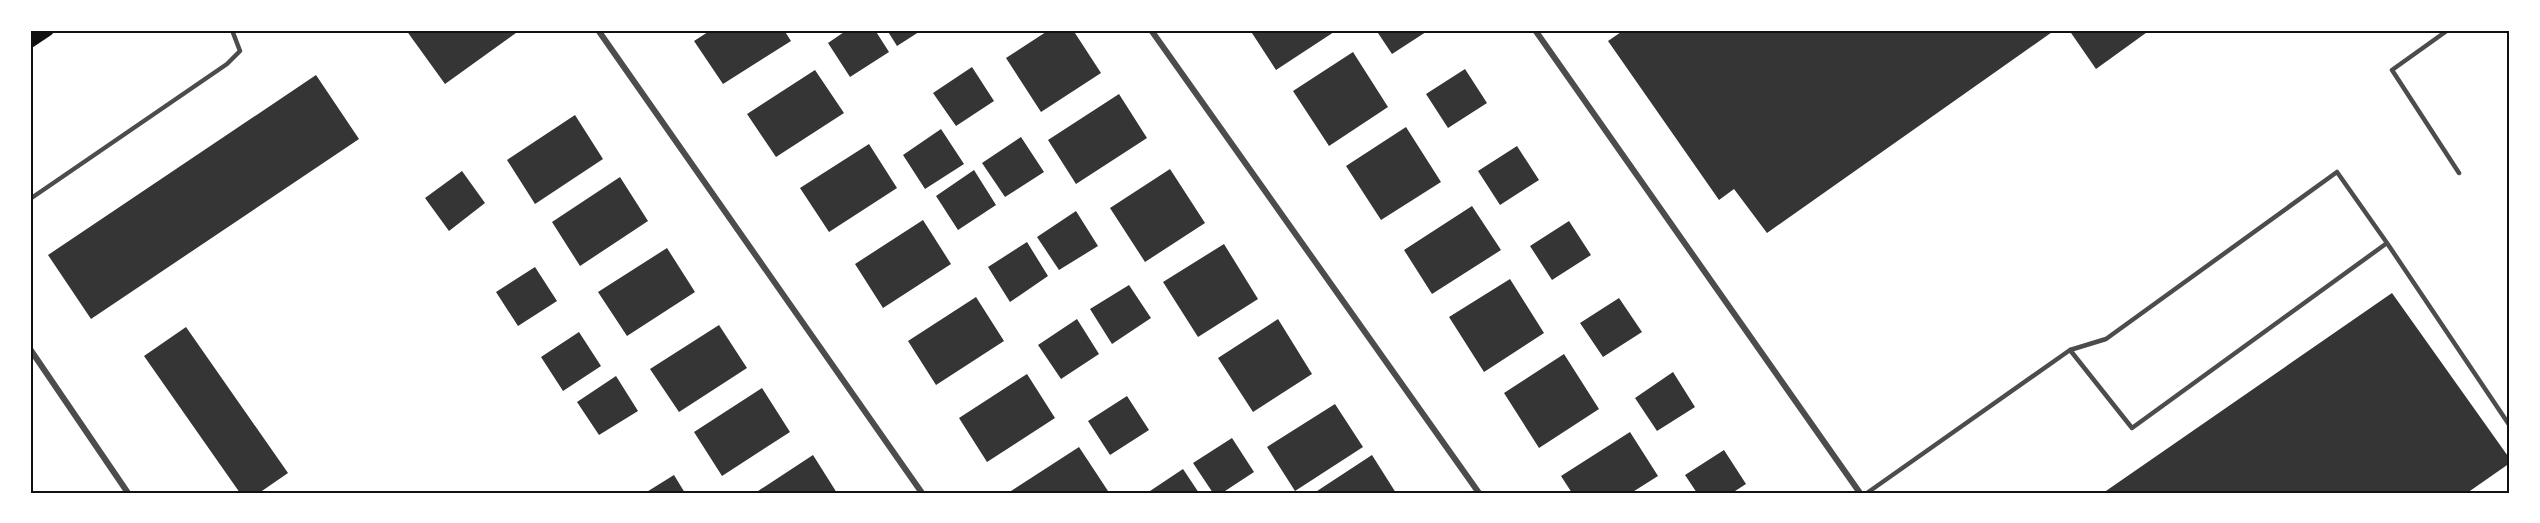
<svg xmlns="http://www.w3.org/2000/svg" width="2540" height="523" font-family="'Space Grotesk',sans-serif">
	<style>
		.building { fill: #353535 }
		.lines { fill: none; stroke-linecap: round; stroke-linejoin: round }
		.service { stroke: #4c4c4c; stroke-width: 4.5 }
		.minor { stroke: #4c4c4c; stroke-width: 6 }
		.secondary { stroke: #111; stroke-width: 12 }
		.neatline { fill: none; stroke: #111; stroke-width: 2 }
	</style>
	<rect width="100%" height="100%" fill="#fff"/>
	<path class="building" d="M406 30H520L445 84Z
		M711 30H784L791 41 723 84 694 41Z
		M847 30H875L889 52 850 77 828 43Z
		M887 30H922L897 46Z
		M1049 30H1073L1101 73 1041 112 1006 58Z
		M1250 30H1337L1276 70Z
		M1376 30H1429L1392 54Z
		M1624 30H2055L1767 233 1734 189 1719 200 1608 41Z
		M2069 30H2150L2096 69Z
		M1353 52 1388 107 1329 146 1293 91Z
		M972 67 994 101 956 126 933 93Z
		M1465 69 1487 103 1448 128 1426 94Z
		M815 70 844 113 776 157 747 114Z
		M316 75 359 139 91 319 48 255Z
		M1119 94 1147 138 1076 184 1048 140Z
		M575 115 603 159 535 204 507 160Z
		M1406 127 1441 182 1381 220 1346 166Z
		M941 129 964 164 925 189 903 155Z
		M1021 137 1044 172 1005 197 982 163Z
		M869 144 897 188 829 232 800 188Z
		M1517 146 1539 180 1500 205 1478 171Z
		M1170 169 1205 223 1145 262 1110 208Z
		M974 170 996 205 958 230 936 196Z
		M462 171 485 203 449 231 425 198Z
		M620 177 648 221 580 266 552 222Z
		M1472 206 1501 250 1432 294 1404 250Z
		M1076 211 1098 246 1059 270 1037 237Z
		M923 220 951 264 883 308 855 264Z
		M1569 221 1591 255 1552 280 1530 246Z
		M1027 242 1048 276 1010 302 988 267Z
		M1224 244 1258 299 1198 337 1163 282Z
		M667 248 695 292 627 336 598 292Z
		M535 267 557 301 518 326 496 292Z
		M1510 279 1544 333 1484 372 1449 317Z
		M1129 285 1151 318 1112 344 1090 309Z
		M2392 293 2510 459V463L2467 493H2103Z
		M976 297 1004 341 936 385 908 341Z
		M1619 298 1642 332 1603 357 1580 323Z
		M1077 319 1099 354 1061 379 1038 345Z
		M1278 319 1312 374 1253 412 1218 358Z
		M719 325 747 368 679 412 650 369Z
		M186 327 288 473 259 493H240L144 356Z
		M579 332 601 366 563 391 541 357Z
		M1564 354 1599 409 1539 448 1504 393Z
		M1673 372 1695 407 1657 431 1635 398Z
		M1027 374 1055 418 987 462 959 418Z
		M616 376 638 411 599 435 577 402Z
		M762 388 790 432 722 476 694 432Z
		M1127 396 1149 430 1110 455 1088 421Z
		M1335 404 1363 447 1295 491 1267 447Z
		M1630 432 1658 476 1631 493H1572L1561 476Z
		M1232 438 1254 472 1222 493H1213L1193 463Z
		M1079 447 1108 491 1104 493H1012L1011 491Z
		M1724 450 1746 484 1732 493H1697L1685 475Z
		M813 455 837 493H755Z
		M1372 455 1396 493H1314Z
		M1183 469 1199 493H1147Z
		M674 475 685 493H645Z"/>
	<g class="lines">
		<path class="service" d="M2448 30 2392 70 2459 173
			M30 199 227 64 240 51 232 30
			M2387 243 2510 426
			M1867 493 2070 350 2106 339 2337 172 2387 243 2132 428 2070 350"/>
		<path class="minor" d="M598 30 922 493
			M1151 30 1479 493
			M1535 30 1860 493
			M30 349 128 493"/>
		<path class="secondary" d="M30 42 48 30"/>
	</g>
	<rect width="2540" height="523" fill="none" stroke="#ffffff" stroke-width="63"/>
	<rect x="32" y="32" width="2476" height="460" class="neatline"/>
</svg>
